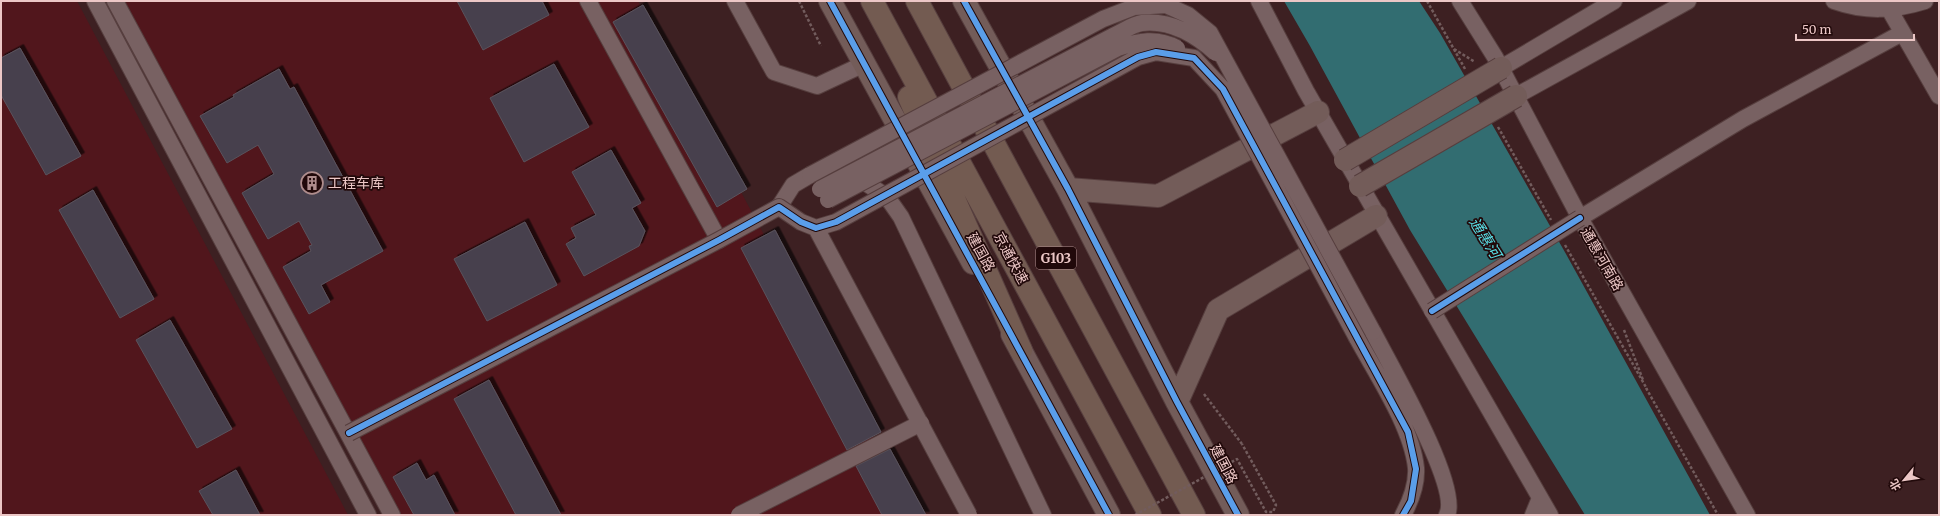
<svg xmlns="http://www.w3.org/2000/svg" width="1940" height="516" font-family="Merriweather,'Noto Sans SC',serif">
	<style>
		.built { fill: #51161c }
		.water { fill: #326d71 }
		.building { fill: #46404d; stroke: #5a535d; filter: url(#shadow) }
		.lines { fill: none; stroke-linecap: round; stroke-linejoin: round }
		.street-casing { stroke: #563e3e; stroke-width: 18 }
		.secondary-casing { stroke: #563e3e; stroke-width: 24 }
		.highway-casing { stroke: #563e3e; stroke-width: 24 }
		.path { stroke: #725c5d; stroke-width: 2.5; stroke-dasharray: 3 2; stroke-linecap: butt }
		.street { stroke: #786162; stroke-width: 16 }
		.secondary { stroke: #735c59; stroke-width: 22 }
		.highway { stroke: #735b51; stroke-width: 22 }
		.street-bridge-casing { stroke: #563e3e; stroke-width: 18; stroke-linecap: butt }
		.secondary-bridge-casing { stroke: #563e3e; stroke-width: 24; stroke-linecap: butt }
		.path-bridge { stroke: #725c5d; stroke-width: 2.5; stroke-dasharray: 3 2; stroke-linecap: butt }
		.street-bridge { stroke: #786162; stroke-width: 16 }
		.secondary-bridge { stroke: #735c59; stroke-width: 22 }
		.cycleway-casing { stroke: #21090a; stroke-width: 8 }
		.cycleway { stroke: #5a9eea; stroke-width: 6 }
		.labels { text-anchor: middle; stroke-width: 3.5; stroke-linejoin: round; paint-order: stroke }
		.shield { fill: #21090a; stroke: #af8e8e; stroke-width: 1 }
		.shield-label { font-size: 13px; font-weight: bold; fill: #ecc7c6 }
		.poi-label { font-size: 14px; fill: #ecc7c6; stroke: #21090a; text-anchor: start }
		.street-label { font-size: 14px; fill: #ecc7c6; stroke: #21090a }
		.water-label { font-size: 15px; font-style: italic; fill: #58dee5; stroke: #21090a }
	</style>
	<defs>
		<filter id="shadow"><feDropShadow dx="3.5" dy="-3.5" stdDeviation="0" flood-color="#0009"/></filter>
	</defs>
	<rect width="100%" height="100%" fill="#3d2022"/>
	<path class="built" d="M1 1H77L348 515H1Z
		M119 1H638L915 515H395Z"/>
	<path class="water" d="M1284 1H1419L1440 33 1566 254 1710 515H1585L1410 230 1310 46Z"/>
	<path class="building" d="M457 1H542L549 15 483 50Z
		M643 5 747 189 717 207 613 22Z
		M20 48 81 156 46 175 1 95V58Z
		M554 64 589 127 524 162 490 98Z
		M279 69 290 89 294 87 383 251 321 285 330 302 309 314 283 267 311 251 309 246 312 245 299 221 268 239 242 193 274 174 258 145 227 163 200 116 234 97 233 95Z
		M611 150 641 203 632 208 645 231 639 246 584 276 566 244 576 238 571 228 596 215 572 172Z
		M93 190 154 299 120 318 59 210Z
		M525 222 557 285 487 321 454 259Z
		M775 230 881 432 847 450 741 248Z
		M170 320 232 429 197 448 136 340Z
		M489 380 561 515H516L454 399Z
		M890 449 926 515H882L856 466Z
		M417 463 426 480 434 475 455 515H414L393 477Z
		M236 470 260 515H213L199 491Z"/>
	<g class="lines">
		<g class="street-casing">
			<path id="street" d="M95 1 368 515
				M115 1 392 515
				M588 1 719 240
				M735 1 774 72 817 86 864 64
				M1259 1 1306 91 1550 515
				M1460 1 1495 57 1580 218 1747 515
				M1834 1C1865 12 1893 11 1925 1
				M1889 9 1939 96
				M1501 68 1614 1
				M1516 96 1688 1
				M863 181 887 197 901 217 1043 515
				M779 207 793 185 810 175
				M1580 218 1743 119 1902 33
				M1373 332C1389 363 1461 487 1447 515
				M1357 338C1377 375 1412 427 1416 468 1417 484 1410 502 1403 515
				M1533 515 1540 498"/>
		</g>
		<g class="secondary-casing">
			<path id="secondary" d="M830 1 973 263
				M964 1 1068 189 1177 402 1238 515
				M1068 189 1158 196 1318 112
				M1012 334 1109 515
				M1177 402 1218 310 1376 216"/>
		</g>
		<g class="highway-casing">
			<path id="highway" d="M872 1 1150 515
				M917 1 1194 515
				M909 97 1021 350"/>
		</g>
		<path class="path" d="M799 1 821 46
			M1427 1 1465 69
			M1454 49 1475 62
			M1498 127 1551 220
			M1565 245 1647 389
			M1624 330 1643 380
			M1646 388 1718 515
			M1204 394 1242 444"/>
		<use href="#street" class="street"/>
		<use href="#secondary" class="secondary"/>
		<use href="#highway" class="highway"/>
		<g class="street-bridge-casing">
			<path id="street-bridge" d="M810 175 1103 19 1134 7 1166 5 1188 15 1210 33 1373 332
				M820 189 1113 36C1122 32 1133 24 1142 23 1170 20 1196 35 1216 53
				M828 200 1118 48C1139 41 1156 37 1177 48
				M816 228 969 515
				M1432 311 1580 218
				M349 433 719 240 779 207 801 222 816 228 836 222 1138 57 1156 52 1194 58 1223 89 1357 338
				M739 515 921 423"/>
		</g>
		<g class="secondary-bridge-casing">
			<path id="secondary-bridge" d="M1345 160 1501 68
				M1360 186 1516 96"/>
		</g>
		<path class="path-bridge" d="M1135 515 1237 459 1266 512H1273L1276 505 1242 444"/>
		<use href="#street-bridge" class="street-bridge"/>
		<use href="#secondary-bridge" class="secondary-bridge"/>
		<g class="cycleway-casing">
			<path id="cycleway" d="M830 1 1109 515
				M964 1 1068 189 1177 402 1238 515
				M1432 311 1580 218
				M349 433 719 240 779 207 801 222 816 228 836 222 1138 57 1156 52 1194 58 1223 89 1408 432 1416 469 1411 501 1403 515"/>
		</g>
		<use href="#cycleway" class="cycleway"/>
	</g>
	<defs>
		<g id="building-ring" transform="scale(1.15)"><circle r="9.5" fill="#21090a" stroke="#af8d8d" stroke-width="1.5"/><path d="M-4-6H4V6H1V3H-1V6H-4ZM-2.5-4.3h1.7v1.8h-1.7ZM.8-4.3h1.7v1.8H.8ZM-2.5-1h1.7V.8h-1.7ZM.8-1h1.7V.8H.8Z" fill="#af8d8d"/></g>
	</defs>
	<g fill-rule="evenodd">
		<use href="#building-ring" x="312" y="183"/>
	</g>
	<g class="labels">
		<rect class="shield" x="1036" y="247" width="40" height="22" rx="3"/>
		<g class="shield-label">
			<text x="1056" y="263">G103</text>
		</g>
		<g class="poi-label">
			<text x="328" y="188">工程车库</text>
		</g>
		<g class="street-label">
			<text transform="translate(981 252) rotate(61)" y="5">建国路</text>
			<text transform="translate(1011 258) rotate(62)" y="5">京通快速</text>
			<text transform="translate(1602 259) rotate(60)" y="5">通惠河南路</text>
			<text transform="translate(1224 464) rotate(62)" y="5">建国路</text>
		</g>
		<g class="water-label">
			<text transform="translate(1485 238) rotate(58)" y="5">通惠河</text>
		</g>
	</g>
	<rect width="1940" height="516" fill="none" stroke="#ecc7c6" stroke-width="4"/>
	<g transform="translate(1904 480) rotate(241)" stroke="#21090a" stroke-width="3" paint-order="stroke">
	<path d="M0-3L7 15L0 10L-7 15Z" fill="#ecc7c6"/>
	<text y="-6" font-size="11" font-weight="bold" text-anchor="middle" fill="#ecc7c6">北</text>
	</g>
	<path d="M1796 34v6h118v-6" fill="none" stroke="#ecc7c6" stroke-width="2"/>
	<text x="1802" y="34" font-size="12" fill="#ecc7c6" stroke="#21090a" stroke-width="3" paint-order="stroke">50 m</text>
</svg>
